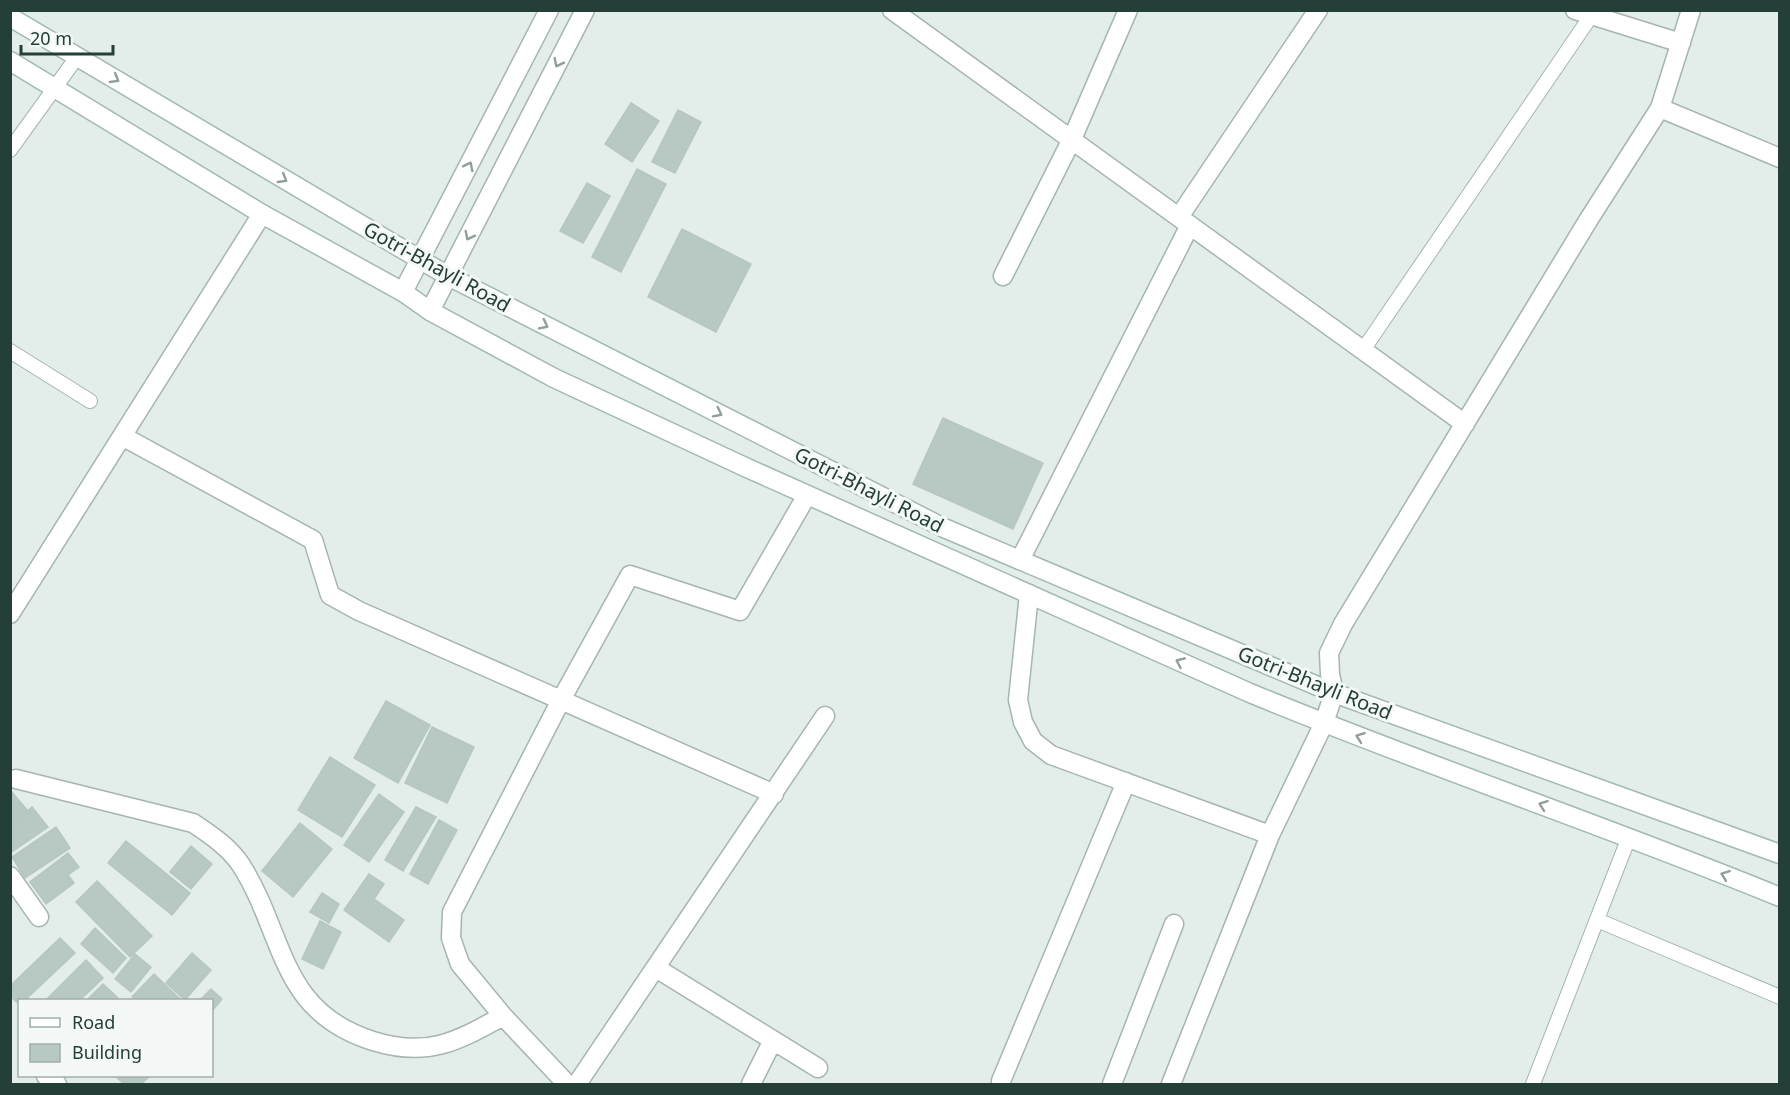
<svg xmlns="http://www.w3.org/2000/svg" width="1790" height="1095" font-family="'Noto Sans',sans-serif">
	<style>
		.building { fill: #b8c8c2; stroke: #b5c7c0; stroke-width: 1.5 }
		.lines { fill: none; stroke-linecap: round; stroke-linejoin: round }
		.lane-casing { stroke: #a6b5b0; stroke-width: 16 }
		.street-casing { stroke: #a6b5b0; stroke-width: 21 }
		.secondary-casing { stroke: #a1b9b2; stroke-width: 21 }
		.lane { stroke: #fff; stroke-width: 14 }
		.street { stroke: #fff; stroke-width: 18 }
		.secondary { stroke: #fff; stroke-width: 18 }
		.oneway { stroke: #919f9c }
		.labels { text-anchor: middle; stroke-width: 6; stroke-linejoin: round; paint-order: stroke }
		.street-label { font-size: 20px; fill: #233f38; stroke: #f4f9f7 }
	</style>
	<rect width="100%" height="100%" fill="#e3ede9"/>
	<path class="building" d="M631 103 659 121 632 162 605 144Z
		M678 110 701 122 675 173 652 162Z
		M637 169 666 184 621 272 592 257Z
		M587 183 610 196 583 243 560 231Z
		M682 229 751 264 716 332 648 297Z
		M943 418 1043 463 1013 529 913 484Z
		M386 701 430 725 398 783 354 758Z
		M432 727 474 747 447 803 405 783Z
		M330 757 375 785 342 837 298 810Z
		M10 790 27 810 10 823Z
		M379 794 404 812 369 862 344 845Z
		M32 807 48 827 10 853V825Z
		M416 807 436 817 403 871 385 860Z
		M439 820 457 830 428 884 410 874Z
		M300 823 332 849 293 897 262 871Z
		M56 827 70 848 25 878 12 857Z
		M126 841 190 893 172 915 108 863Z
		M191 846 212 864 191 889 170 872Z
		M68 853 79 867 68 875 74 883 46 904 30 882Z
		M369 874 384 884 374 899 404 920 389 942 344 910Z
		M97 881 152 936 130 957 76 902Z
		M322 893 339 904 329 923 310 912Z
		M320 921 341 932 323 969 302 959Z
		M95 928 126 958 113 973 81 944Z
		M60 938 75 953 25 1000H20V1005L10 996V986Z
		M192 953 211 970 185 1000 166 983Z
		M135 954 151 967 131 992 115 979Z
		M86 960 103 978 80 1000H46Z
		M154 974 180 999 179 1000H136L132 997Z
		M103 984 120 1000H87Z
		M211 989 222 999 212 1011V1000H200Z
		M115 1076H150L141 1084H124Z"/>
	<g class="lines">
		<g class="lane-casing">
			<path id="lane" d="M10 150 77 57
				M1363 350 1591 16
				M10 351 90 401
				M1597 920 1780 997
				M1533 1084 1629 837"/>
		</g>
		<g class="street-casing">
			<path id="street" d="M892 10 1465 424
				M1575 10 1681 43
				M1660 108 1780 158
				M1179 217 1318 10
				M1003 276 1072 139 1128 10
				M403 292 549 10
				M430 311 585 10
				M122 436 313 540 330 595 359 611 774 794
				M1020 560 1190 225
				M1029 594 1018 700 1023 722 1033 741 1051 755 1270 835
				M10 614 262 214
				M16 779 193 823C211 835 229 847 241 865 286 936 278 1011 373 1041 427 1058 456 1042 503 1016
				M10 876 39 917
				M656 968 818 1068
				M46 1076 57 1084
				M1001 1081 1126 782
				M567 1084 503 1016 460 964 451 938 452 912 561 700 630 575 740 611 807 495
				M577 1084 825 716
				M751 1084 773 1040
				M1112 1084 1174 924
				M1171 1084 1270 835 1324 723 1334 693 1330 674 1329 653 1343 624 1589 219 1660 108 1691 10"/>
		</g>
		<g class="secondary-casing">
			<path id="secondary" d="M10 17 448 276 944 528 1334 693 1780 854
				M10 61 262 214 403 292 430 311 554 378 745 467 1250 693C1424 765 1604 825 1780 897"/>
		</g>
		<use href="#lane" class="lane"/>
		<use href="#street" class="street"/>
		<use href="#secondary" class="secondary"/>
	</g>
	<defs><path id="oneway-chevron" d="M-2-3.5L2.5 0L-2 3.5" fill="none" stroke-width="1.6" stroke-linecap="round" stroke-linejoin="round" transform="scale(1.5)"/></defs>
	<g class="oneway">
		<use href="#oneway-chevron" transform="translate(558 63) rotate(117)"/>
		<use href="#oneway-chevron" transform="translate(115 79) rotate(31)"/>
		<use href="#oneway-chevron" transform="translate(469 166) rotate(-63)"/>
		<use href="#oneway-chevron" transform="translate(283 179) rotate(31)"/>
		<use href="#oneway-chevron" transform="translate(469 236) rotate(117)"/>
		<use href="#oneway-chevron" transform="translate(544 325) rotate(27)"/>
		<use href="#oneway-chevron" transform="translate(718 413) rotate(27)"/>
		<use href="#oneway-chevron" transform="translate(1180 662) rotate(-156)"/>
		<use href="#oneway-chevron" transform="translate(1360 737) rotate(-160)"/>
		<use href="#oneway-chevron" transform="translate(1543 805) rotate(-160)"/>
		<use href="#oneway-chevron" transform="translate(1725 875) rotate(-159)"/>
	</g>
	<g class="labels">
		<g class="street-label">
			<text transform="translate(437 267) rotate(29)" y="7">Gotri-Bhayli Road</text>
			<text transform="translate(869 490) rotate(27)" y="7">Gotri-Bhayli Road</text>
			<text transform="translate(1315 683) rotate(22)" y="7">Gotri-Bhayli Road</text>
		</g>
	</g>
	<rect width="1790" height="1095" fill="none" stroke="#233f38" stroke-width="24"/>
	<rect x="18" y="999" width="195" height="78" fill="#f4f9f7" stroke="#a0afab" stroke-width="1.5"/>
	<rect x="30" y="1018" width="30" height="9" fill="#ffffff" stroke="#a0afab" stroke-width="1.5"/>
	<text x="72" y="1029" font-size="18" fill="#233f38">Road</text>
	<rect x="30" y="1044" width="30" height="18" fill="#b8c8c2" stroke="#a0afab" stroke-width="1.5"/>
	<text x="72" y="1059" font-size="18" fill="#233f38">Building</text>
	<path d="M21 45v9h92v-9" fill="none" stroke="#233f38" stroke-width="3"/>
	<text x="30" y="45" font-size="18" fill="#233f38" stroke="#f4f9f7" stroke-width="4.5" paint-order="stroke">20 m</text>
</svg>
